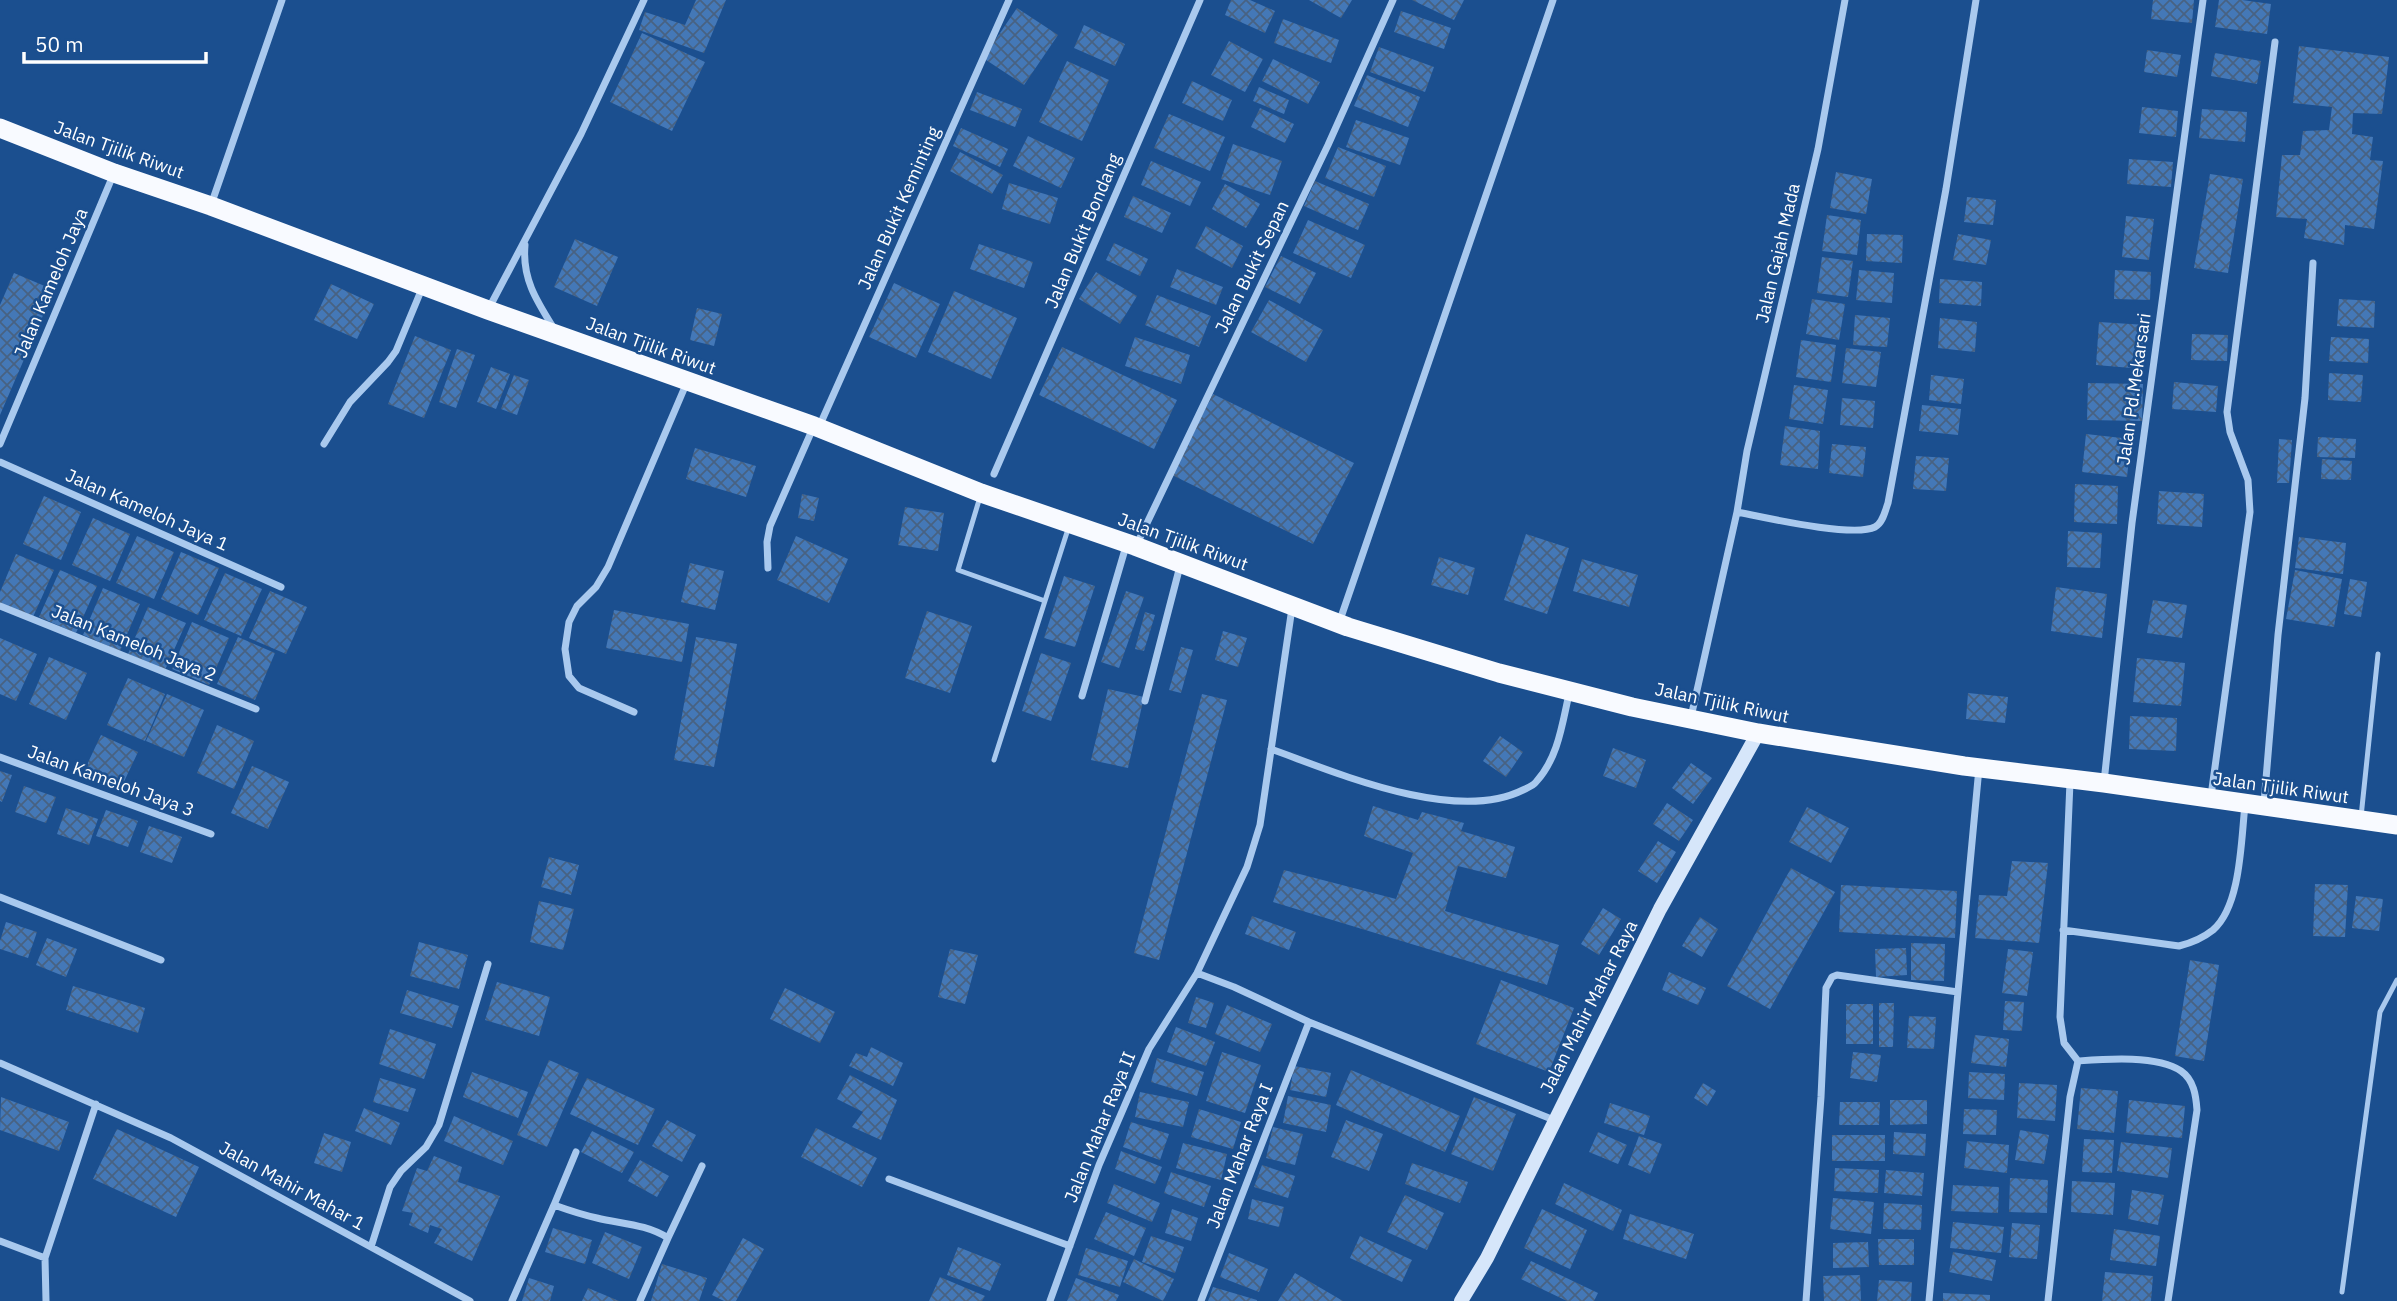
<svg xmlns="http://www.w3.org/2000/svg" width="2397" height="1301" font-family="'IBM Plex Sans',sans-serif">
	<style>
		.building { fill: url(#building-cross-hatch) }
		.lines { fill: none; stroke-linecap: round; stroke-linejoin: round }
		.service { stroke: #a9c9ee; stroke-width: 5 }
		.minor { stroke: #a9c9ee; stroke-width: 7 }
		.secondary { stroke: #d6e6fa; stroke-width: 14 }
		.trunk { stroke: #f8faff; stroke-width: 19 }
		.labels { text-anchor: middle; stroke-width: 5; stroke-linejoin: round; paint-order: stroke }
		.street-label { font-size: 18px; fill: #fff; stroke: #1b4f8f }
	</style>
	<defs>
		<pattern id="building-cross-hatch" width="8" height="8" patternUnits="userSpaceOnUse" patternTransform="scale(1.75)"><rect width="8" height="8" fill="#4478b7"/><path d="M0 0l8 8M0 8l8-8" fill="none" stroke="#486282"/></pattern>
	</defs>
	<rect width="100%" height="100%" fill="#1b4f8f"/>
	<path class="building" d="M696 0H726L704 53 639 30 645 12 685 25Z
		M1231 0H1250L1275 11 1265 33 1225 15Z
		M1309 0H1352L1341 18Z
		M1412 0H1464L1454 20Z
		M2153 0H2194L2192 23 2151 19Z
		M2219 0H2242L2271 4 2267 34 2215 27Z
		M1017 8 1058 35 1024 85 983 58Z
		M1401 11 1451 28 1444 49 1394 32Z
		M1283 19 1339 40 1331 63 1274 43Z
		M1084 25 1125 44 1115 66 1074 48Z
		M642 33 705 62 672 131 610 102Z
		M1229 41 1263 59 1245 92 1211 75Z
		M2299 46 2389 57 2382 114 2353 113 2352 134 2373 137 2370 160 2383 161 2374 229 2345 225 2344 245 2304 238 2307 219 2276 217 2282 155H2300L2303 131 2329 130 2332 107 2293 103Z
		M1379 47 1434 67 1425 92 1370 72Z
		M2147 50 2181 55 2177 77 2144 72Z
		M2215 53 2261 61 2257 84 2211 76Z
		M1273 59 1320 82 1308 104 1262 81Z
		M1067 61 1109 80 1082 141 1039 122Z
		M1367 75 1420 97 1408 127 1354 106Z
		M1192 81 1232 100 1223 121 1182 103Z
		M1259 87 1289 100 1284 114 1253 101Z
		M977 92 1022 109 1015 127 970 110Z
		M2142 107 2178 111 2176 137 2139 133Z
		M1260 108 1294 124 1285 143 1251 127Z
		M2202 109 2247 112 2245 142 2199 138Z
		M1169 114 1225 137 1210 171 1154 148Z
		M1356 120 1409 138 1400 165 1346 147Z
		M961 128 1008 149 1000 167 953 146Z
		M1028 136 1075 158 1061 188 1013 166Z
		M1233 144 1282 161 1270 195 1221 179Z
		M1338 147 1386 166 1374 197 1325 178Z
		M960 152 1003 175 992 194 950 171Z
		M2129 159 2173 162 2171 187 2127 184Z
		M1151 161 1201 182 1190 206 1141 185Z
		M1836 172 1872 179 1866 214 1830 208Z
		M2210 174 2243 179 2228 273 2194 268Z
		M1315 181 1369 204 1358 230 1304 206Z
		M1009 183 1058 198 1050 224 1002 209Z
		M1225 184 1260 204 1246 228 1212 209Z
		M1133 196 1171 213 1162 233 1124 217Z
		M1967 197 1996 200 1993 225 1964 222Z
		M1827 215 1861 220 1857 255 1822 251Z
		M2126 216 2154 219 2149 260 2122 257Z
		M1308 220 1365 245 1351 278 1293 253Z
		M1206 226 1243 246 1232 268 1195 248Z
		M1867 234 1903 235 1902 263 1866 261Z
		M1958 234 1991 240 1986 265 1953 260Z
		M575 239 618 257 597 306 554 287Z
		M1114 243 1148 259 1140 276 1106 260Z
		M979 244 1033 262 1024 288 970 269Z
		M1281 256 1316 273 1300 304 1265 287Z
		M1822 257 1853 261 1848 297 1817 293Z
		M1177 269 1223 287 1216 305 1170 287Z
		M1859 270 1894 273 1892 303 1856 300Z
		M2115 270 2151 272 2150 300 2114 299Z
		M1096 272 1137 296 1120 324 1079 299Z
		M14 273 54 290 0 415V305Z
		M1940 279 1982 282 1981 306 1939 303Z
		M894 283 940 304 916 358 869 337Z
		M331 284 374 304 357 339 314 320Z
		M954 291 1017 318 991 379 928 352Z
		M1157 295 1211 316 1199 347 1145 325Z
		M1812 299 1845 304 1839 340 1806 334Z
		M2339 299 2375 301 2374 328 2337 326Z
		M1269 300 1323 330 1306 362 1251 332Z
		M697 308 722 314 714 346 690 340Z
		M1855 315 1890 318 1887 347 1853 345Z
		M1940 318 1977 322 1975 352 1938 348Z
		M2099 322 2146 325 2143 369 2096 365Z
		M2192 334 2228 335 2227 361 2191 360Z
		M415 336 451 350 424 418 388 404Z
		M1135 337 1190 355 1181 384 1125 366Z
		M2331 337 2369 339 2368 363 2329 361Z
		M1801 340 1836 345 1831 382 1796 377Z
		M1062 347 1177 400 1154 449 1039 395Z
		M1846 348 1881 352 1876 387 1842 383Z
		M457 349 475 355 456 408 439 402Z
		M491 367 510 374 496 409 477 402Z
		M2329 373 2363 375 2361 402 2328 400Z
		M514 375 529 380 517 415 501 409Z
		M1931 375 1964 379 1961 404 1929 400Z
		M2174 382 2218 386 2216 412 2172 409Z
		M2088 383 2143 384 2142 421 2087 420Z
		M1794 385 1828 390 1823 424 1789 419Z
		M1213 394 1354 463 1313 544 1172 475Z
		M1842 398 1875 401 1873 428 1840 425Z
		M1922 405 1961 409 1958 435 1919 431Z
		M1785 426 1820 431 1818 469 1780 465Z
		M2086 434 2131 439 2127 477 2082 472Z
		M2318 437 2356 439 2355 458 2317 457Z
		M2279 439 2292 440 2289 483H2277Z
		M1832 444 1866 447 1863 477 1829 473Z
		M695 448 756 466 746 497 686 479Z
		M1916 456 1949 458 1946 491 1913 489Z
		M2322 459 2352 461 2351 480 2321 479Z
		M2075 484 2118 486 2117 524 2074 522Z
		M2159 491 2204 494 2202 527 2157 524Z
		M802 494 819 498 814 521 798 518Z
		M44 496 81 512 61 560 23 544Z
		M905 507 944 513 938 551 898 545Z
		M93 518 130 534 110 581 72 565Z
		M2068 531 2102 533 2100 568 2067 567Z
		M1526 534 1569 548 1547 614 1504 600Z
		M137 536 174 552 154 599 116 583Z
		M796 536 848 559 829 603 777 580Z
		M2299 537 2346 543 2343 574 2295 568Z
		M181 552 219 568 198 615 161 599Z
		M16 554 54 570 33 617 0 603V592Z
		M1439 557 1475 568 1468 595 1431 585Z
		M1582 559 1638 575 1629 607 1573 591Z
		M690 563 724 571 715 610 681 602Z
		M60 570 97 586 76 633 39 617Z
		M2295 570 2342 579 2334 627 2286 619Z
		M225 573 262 589 241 636 204 620Z
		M1064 576 1095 586 1075 647 1044 638Z
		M2350 579 2367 582 2361 617 2344 614Z
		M2056 587 2107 594 2102 638 2051 631Z
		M103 588 140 604 120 651 83 635Z
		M270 591 307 607 286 654 249 638Z
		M1126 591 1144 597 1119 668 1101 662Z
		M2153 600 2187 605 2182 638 2147 633Z
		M148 607 186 623 165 670 128 654Z
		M614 610 689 624 682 662 606 648Z
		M927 611 972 626 950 693 905 678Z
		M1145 612 1155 615 1144 651 1135 649Z
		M192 622 229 638 209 685 172 669Z
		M1223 631 1247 638 1238 667 1215 660Z
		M238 637 275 653 255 700 217 684Z
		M696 637 737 644 714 767 674 760Z
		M0 638 37 654 16 701 0 694Z
		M1181 647 1193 650 1181 693 1169 690Z
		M1041 653 1071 663 1051 721 1022 711Z
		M49 657 87 673 66 720 29 704Z
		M2137 658 2185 663 2181 706 2133 702Z
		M128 678 165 694 145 741 107 725Z
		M1108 689 1144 697 1128 768 1091 760Z
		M1968 693 2008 697 2005 723 1966 719Z
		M167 694 204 710 184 757 146 741Z
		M1202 694 1227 700 1159 960 1134 953Z
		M2130 716 2177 718 2176 751 2129 749Z
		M217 725 254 741 234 789 197 773Z
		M101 735 138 752 121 788 84 771Z
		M1500 736 1523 752 1506 777 1483 761Z
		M1613 748 1646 760 1636 788 1603 776Z
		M1691 763 1712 778 1693 804 1672 788Z
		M252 766 289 782 268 829 231 813Z
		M0 771 12 775 2 802 0 801Z
		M24 786 56 797 46 823 15 812Z
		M1667 803 1693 820 1679 841 1653 824Z
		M1373 806 1418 820 1422 812 1464 823 1461 831 1515 847 1506 878 1458 866 1445 911 1559 945 1547 985 1273 902 1284 870 1396 899 1413 853 1364 836Z
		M1807 807 1849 828 1831 863 1789 842Z
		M66 808 98 819 89 845 57 834Z
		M106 810 138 821 128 847 96 836Z
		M149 826 182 837 172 863 140 852Z
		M1658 841 1676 852 1657 883 1638 871Z
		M549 857 579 865 571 895 541 887Z
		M2012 861 2048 863 2039 943 1975 938 1979 895 2007 896Z
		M1791 868 1835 892 1770 1009 1727 986Z
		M2315 884 2348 885 2345 937 2313 936Z
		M1841 885 1957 891 1955 938 1839 932Z
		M2356 896 2383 899 2379 931 2352 928Z
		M539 901 574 909 563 950 530 942Z
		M1603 908 1621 919 1599 955 1581 944Z
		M1252 916 1296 932 1289 950 1245 934Z
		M1700 917 1718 929 1702 957 1682 946Z
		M6 922 37 932 28 958 0 949V941Z
		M47 938 77 949 66 977 36 965Z
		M419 942 468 955 459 989 410 976Z
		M1911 943 1945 944 1944 981 1911 980Z
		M1906 948 1907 975 1876 977 1875 949Z
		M950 949 978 955 965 1004 938 997Z
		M2008 949 2033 952 2027 996 2002 993Z
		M2190 960 2219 965 2204 1061 2175 1056Z
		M1669 972 1706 988 1698 1005 1662 990Z
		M1501 980 1574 1008 1549 1072 1476 1044Z
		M497 982 550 997 539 1036 485 1020Z
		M73 986 145 1008 138 1033 66 1010Z
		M785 988 835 1012 820 1043 770 1019Z
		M407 990 459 1006 452 1028 400 1013Z
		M1196 997 1214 1003 1206 1028 1188 1023Z
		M2005 1001 2024 1002 2022 1031 2003 1030Z
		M1879 1003H1894L1893 1047H1879Z
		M1846 1004H1873V1044H1846Z
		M1227 1005 1272 1024 1260 1052 1215 1034Z
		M1909 1016 1936 1017 1934 1049 1907 1048Z
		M1176 1027 1215 1042 1206 1066 1167 1052Z
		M390 1029 436 1044 424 1079 379 1064Z
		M1975 1035 2009 1039 2006 1067 1971 1063Z
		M871 1047 903 1063 893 1086 849 1066 856 1053 867 1057Z
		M1222 1052 1261 1065 1245 1113 1206 1101Z
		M1853 1052 1881 1055 1877 1082 1850 1078Z
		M1157 1058 1204 1072 1197 1096 1151 1082Z
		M549 1060 579 1073 547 1147 517 1135Z
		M1294 1066 1331 1073 1326 1097 1290 1090Z
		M1351 1070 1460 1116 1445 1152 1336 1105Z
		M472 1072 528 1092 518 1118 463 1097Z
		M1969 1072 2005 1074 2004 1100 1968 1098Z
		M850 1075 897 1100 881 1140 852 1127 863 1112 837 1099Z
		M380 1078 416 1089 408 1112 373 1102Z
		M587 1078 655 1109 638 1145 570 1114Z
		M1703 1083 1716 1091 1707 1106 1694 1098Z
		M2019 1083 2057 1085 2055 1121 2017 1118Z
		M2081 1088 2118 1091 2114 1133 2077 1129Z
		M1140 1092 1189 1102 1183 1127 1135 1117Z
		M1288 1096 1331 1105 1326 1132 1283 1123Z
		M1 1097 69 1122 59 1151 0 1130Z
		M1474 1097 1516 1114 1493 1171 1451 1154Z
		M1890 1100H1927V1124L1890 1125Z
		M2129 1100 2185 1106 2182 1138 2126 1133Z
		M1840 1102H1880L1879 1125H1839Z
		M1610 1103 1650 1116 1644 1135 1604 1123Z
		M364 1108 400 1123 391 1145 355 1131Z
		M1199 1109 1241 1122 1233 1149 1191 1137Z
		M1964 1109 1997 1110 1996 1135 1963 1134Z
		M454 1116 513 1141 503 1165 444 1141Z
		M667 1120 696 1135 682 1162 652 1146Z
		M1346 1120 1383 1134 1369 1171 1331 1157Z
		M1131 1122 1169 1134 1160 1160 1123 1147Z
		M1273 1127 1303 1134 1295 1165 1266 1158Z
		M816 1128 877 1158 862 1187 801 1157Z
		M117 1129 199 1167 176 1217 93 1179Z
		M2020 1130 2049 1135 2044 1164 2015 1160Z
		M592 1131 634 1152 622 1173 581 1152Z
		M1598 1132 1627 1145 1618 1164 1589 1152Z
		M1894 1132 1926 1134 1925 1156 1893 1154Z
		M324 1133 351 1142 342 1172 314 1163Z
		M1832 1135H1885V1161H1832Z
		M1639 1136 1662 1144 1650 1174 1628 1165Z
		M2084 1139 2114 1140 2112 1173 2082 1172Z
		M1967 1141 2009 1145 2007 1173 1964 1168Z
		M2121 1142 2172 1148 2168 1178 2117 1171Z
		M1183 1143 1227 1154 1221 1180 1176 1168Z
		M1121 1151 1162 1167 1155 1184 1115 1169Z
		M434 1156 462 1167 458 1182 500 1196 472 1261 434 1243 442 1229 430 1225 428 1233 409 1225 413 1213 402 1211 417 1168 427 1171Z
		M640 1160 669 1176 657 1197 628 1181Z
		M1412 1163 1468 1182 1460 1203 1405 1184Z
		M1262 1165 1295 1176 1288 1198 1254 1187Z
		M1835 1168 1879 1170 1878 1193 1834 1191Z
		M1886 1170 1924 1173 1922 1196 1884 1193Z
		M1171 1172 1211 1186 1204 1207 1164 1193Z
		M2010 1178 2048 1180 2047 1213 2009 1212Z
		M2072 1181 2115 1183 2113 1215 2071 1212Z
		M1564 1183 1622 1210 1613 1231 1555 1204Z
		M1114 1184 1160 1203 1152 1222 1107 1203Z
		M1953 1185 1999 1187 1998 1213 1951 1211Z
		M2132 1190 2164 1195 2158 1225 2128 1219Z
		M1405 1195 1444 1213 1427 1250 1387 1232Z
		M1833 1198 1874 1202 1871 1234 1830 1229Z
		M1252 1199 1284 1207 1279 1227 1248 1219Z
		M1884 1203 1922 1205 1921 1230 1883 1229Z
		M1172 1209 1198 1218 1191 1241 1165 1233Z
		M1542 1209 1587 1230 1570 1269 1524 1248Z
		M1106 1212 1146 1228 1134 1256 1094 1239Z
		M1630 1214 1694 1234 1686 1259 1623 1239Z
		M1953 1222 2004 1227 2001 1253 1950 1248Z
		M2012 1223 2040 1225 2037 1259 2009 1257Z
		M553 1228 592 1240 585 1264 545 1252Z
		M2114 1229 2160 1236 2156 1266 2110 1260Z
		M605 1232 642 1247 629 1279 592 1263Z
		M1151 1236 1184 1247 1175 1273 1142 1262Z
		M1360 1236 1412 1260 1402 1282 1350 1258Z
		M743 1238 764 1249 736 1301H724L712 1295Z
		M1878 1239H1914V1265H1879Z
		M1868 1242 1869 1267 1833 1268V1243Z
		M958 1247 1001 1264 990 1291 947 1275Z
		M1086 1248 1128 1261 1120 1287 1078 1275Z
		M1953 1252 1996 1260 1992 1281 1949 1272Z
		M1229 1253 1268 1269 1259 1292 1220 1277Z
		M1134 1259 1174 1279 1163 1301 1123 1282Z
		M1531 1261 1598 1293 1594 1301H1567L1521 1279Z
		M662 1264 707 1278 699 1301H651Z
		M2105 1272 2153 1276 2151 1301H2102Z
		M1295 1273 1343 1301H1278Z
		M1860 1275 1861 1301H1824L1823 1276Z
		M940 1277 985 1296 982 1301H929Z
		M529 1278 554 1286 550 1301H522Z
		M1076 1278 1119 1295 1116 1301H1067Z
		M1879 1280 1912 1282 1911 1301H1877Z
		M1213 1287 1257 1300V1301H1208Z
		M588 1288 619 1301H582Z
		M1943 1293 1990 1295V1301H1943Z"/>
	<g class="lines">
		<path class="service" d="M980 497 958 570 1045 601
			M994 760 1069 526
			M2361 817 2378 654
			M2342 1292 2380 1012 2397 980"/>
		<path class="minor" d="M1845 0 1818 149 1747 451 1737 512C1763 517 1853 538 1875 527 1883 523 1885 511 1888 503L1946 189 1976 0
			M211 205 282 0
			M525 245C522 278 536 300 553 327
			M488 310 581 134 644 0
			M819 427 1009 0
			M0 444 114 173
			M324 444 350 402 388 362 396 351 423 286
			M0 462 281 587
			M994 474 1200 0
			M1136 546 1328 145 1393 0
			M768 568 767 542 770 526 813 428
			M0 606 256 709
			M1339 623 1553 0
			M1082 696 1126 546
			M1145 701 1180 566
			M634 712 579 688 569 676 565 649 569 622 577 606 596 587 608 567 687 382
			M1691 717 1737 512
			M1271 749C1337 773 1455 824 1523 790 1527 788 1533 786 1536 782 1558 758 1562 725 1569 694
			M0 757 211 834
			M2070 782 2060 1017 2064 1043 2078 1061C2106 1059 2157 1055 2181 1071 2194 1080 2196 1096 2197 1110L2168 1301
			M2104 782 2132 523 2203 0
			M2211 796 2250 512 2248 480 2230 432 2227 412 2275 42
			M2264 803 2278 635 2305 398 2313 263
			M0 897 161 960
			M2063 930 2179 946C2191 943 2203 938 2213 930 2241 906 2241 840 2245 805
			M1197 973 1234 987 1309 1022 1554 1120
			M0 1063 171 1138 470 1301
			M889 1179 1070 1246
			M554 1205 576 1152
			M668 1238 702 1166
			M0 1241 45 1258
			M371 1247 390 1187 401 1171 426 1147 439 1125 488 964
			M46 1301 45 1258 96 1104
			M512 1301 554 1205C568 1210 583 1215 597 1218 622 1224 646 1224 668 1238L640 1301
			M1050 1301 1099 1165 1149 1049 1197 973 1247 867 1260 825 1292 608
			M1201 1301 1309 1022
			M1806 1301 1821 1097 1826 988 1832 977 1837 975 1958 992
			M1929 1301 1979 768
			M2048 1301 2070 1097 2078 1061"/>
		<path class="secondary" d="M1461 1301 1487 1258 1660 909 1758 733"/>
		<path class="trunk" d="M0 128 114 173 211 206 488 310 814 426 981 493 1135 546 1348 627 1499 673 1632 707 1758 733 1964 766 2104 783 2397 825"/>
	</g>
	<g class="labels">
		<g class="street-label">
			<text transform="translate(119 150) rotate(20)" y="6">Jalan Tjilik Riwut</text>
			<text transform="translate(899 208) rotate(-66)" y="6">Jalan Bukit Keminting</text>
			<text transform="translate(1083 231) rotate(-67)" y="6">Jalan Bukit Bondang</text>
			<text transform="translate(1778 253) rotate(-77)" y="6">Jalan Gajah Mada</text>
			<text transform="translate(1252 267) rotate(-64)" y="6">Jalan Bukit Sepan</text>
			<text transform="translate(51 283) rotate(-67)" y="6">Jalan Kameloh Jaya</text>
			<text transform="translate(651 346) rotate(20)" y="6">Jalan Tjilik Riwut</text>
			<text transform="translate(2134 389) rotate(-82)" y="6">Jalan Pd.Mekarsari</text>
			<text transform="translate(147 510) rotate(24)" y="6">Jalan Kameloh Jaya 1</text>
			<text transform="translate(1183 542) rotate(20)" y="6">Jalan Tjilik Riwut</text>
			<text transform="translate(134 643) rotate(22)" y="6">Jalan Kameloh Jaya 2</text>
			<text transform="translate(1722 703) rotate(12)" y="6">Jalan Tjilik Riwut</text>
			<text transform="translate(111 781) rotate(20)" y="6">Jalan Kameloh Jaya 3</text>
			<text transform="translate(2281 788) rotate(8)" y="6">Jalan Tjilik Riwut</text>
			<text transform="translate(1589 1007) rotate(-63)" y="6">Jalan Mahir Mahar Raya</text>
			<text transform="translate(1100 1127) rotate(-68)" y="6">Jalan Mahar Raya II</text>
			<text transform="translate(1240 1156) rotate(-69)" y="6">Jalan Mahar Raya I</text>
			<text transform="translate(292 1186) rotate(29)" y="6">Jalan Mahir Mahar 1</text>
		</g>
	</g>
	<path d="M24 52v10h182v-10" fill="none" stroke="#ffffff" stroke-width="3.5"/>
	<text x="35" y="52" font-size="21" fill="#ffffff" stroke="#1b4f8f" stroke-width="5" paint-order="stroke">50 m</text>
</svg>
